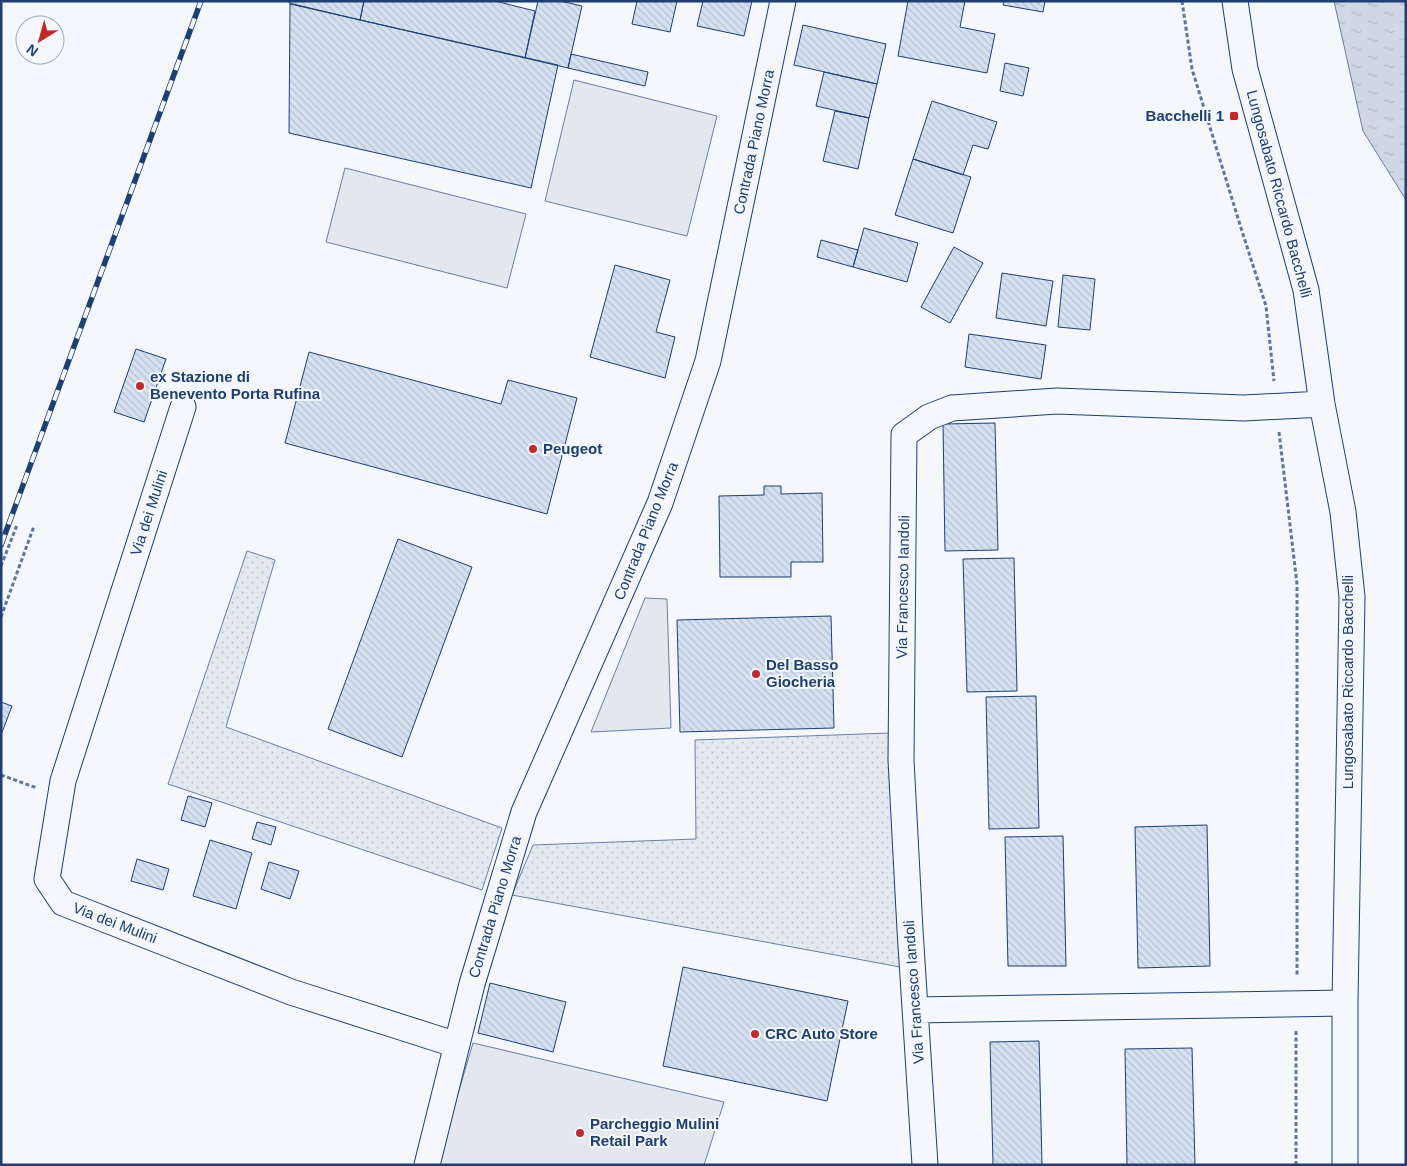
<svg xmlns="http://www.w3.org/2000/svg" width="1407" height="1166" font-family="Helvetica,sans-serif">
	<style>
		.grass { fill: url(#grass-dots); stroke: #687fa3 }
		.parking { fill: #e3e8f0; stroke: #687fa3 }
		.water { fill: url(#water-ripples); stroke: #687fa3 }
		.building { fill: url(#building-back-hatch); stroke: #1d3f73 }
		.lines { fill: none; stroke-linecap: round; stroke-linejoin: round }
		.street-casing { stroke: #1d3f73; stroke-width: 27 }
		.path { stroke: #5e769c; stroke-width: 3; stroke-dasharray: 4 2.5; stroke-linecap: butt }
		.street { stroke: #f4f7fb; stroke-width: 25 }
		.rail-casing { stroke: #1d3f73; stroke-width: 5.5 }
		.rail { stroke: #f4f7fb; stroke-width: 4; stroke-dasharray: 11; stroke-linecap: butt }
		.poi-dot { fill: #c62828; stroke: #f4f7fb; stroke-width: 2 }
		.labels { text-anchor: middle; stroke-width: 4; stroke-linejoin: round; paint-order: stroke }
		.poi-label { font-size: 15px; font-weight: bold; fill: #1d3f73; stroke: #f4f7fb; text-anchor: start }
		.street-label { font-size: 15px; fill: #1d3f73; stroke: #f4f7fb }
	</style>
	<defs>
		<pattern id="grass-dots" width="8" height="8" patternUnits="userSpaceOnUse" patternTransform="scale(1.25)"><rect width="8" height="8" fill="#e3e9f0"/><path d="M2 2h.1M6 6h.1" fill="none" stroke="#c2c9d1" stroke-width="1.8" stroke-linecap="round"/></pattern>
		<pattern id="water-ripples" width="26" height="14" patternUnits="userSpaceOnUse" patternTransform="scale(1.25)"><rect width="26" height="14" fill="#cfd7e4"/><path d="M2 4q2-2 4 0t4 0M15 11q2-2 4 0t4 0" fill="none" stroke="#b1bac7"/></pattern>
		<pattern id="building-back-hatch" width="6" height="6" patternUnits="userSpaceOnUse" patternTransform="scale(1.25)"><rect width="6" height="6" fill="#d5e0f0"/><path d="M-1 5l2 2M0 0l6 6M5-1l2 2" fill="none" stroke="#b6c1d1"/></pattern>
	</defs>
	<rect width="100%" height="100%" fill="#f4f7fb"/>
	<path class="grass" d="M247 551 275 560 226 727 502 828 482 890 168 784Z
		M890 733 900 967 512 895 533 845 696 839 695 740Z"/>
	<path class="parking" d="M574 80 717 116 687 236 545 201Z
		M345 168 526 214 507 288 326 242Z
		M645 598 667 599 671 728 591 732Z
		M473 1043 724 1102 704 1165H437Z"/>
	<path class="water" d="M1334 1H1406V200L1363 131Z"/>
	<path class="building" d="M289 1H364L360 20 289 3Z
		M364 1H495L535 11 525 58 360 20Z
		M538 1H560L582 6 568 68 525 58Z
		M637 1H677L670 32 632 24Z
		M703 1H752L744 36 697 26Z
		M908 1H965L960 27 995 34 987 73 898 56Z
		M1004 1H1045L1043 12 1003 5Z
		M290 4 558 65 531 188 289 133Z
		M803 25 886 44 877 84 794 65Z
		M571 54 648 72 645 86 568 68Z
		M1005 63 1029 68 1023 96 1000 91Z
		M824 72 877 84 869 118 816 106Z
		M932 101 997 122 988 149 973 145 963 175 913 159Z
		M835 111 869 118 858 169 823 161Z
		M913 159 971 177 953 233 895 215Z
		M864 228 918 243 907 282 853 267Z
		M821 240 858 250 853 267 817 257Z
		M954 247 983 263 950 323 921 307Z
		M615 265 670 280 656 332 675 337 665 378 590 357Z
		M1002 273 1053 281 1046 326 996 318Z
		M1063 275 1095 279 1090 330 1058 327Z
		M969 334 1046 345 1041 379 965 367Z
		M136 349 166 359 144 422 114 412Z
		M309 352 501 404 508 380 577 398 547 514 285 443Z
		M995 423 998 550 945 551 943 424Z
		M764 486H781V494L822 493 823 562H791V577H720L719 496 764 495Z
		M398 539 472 567 402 757 328 729Z
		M1014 558 1017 691 967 692 963 559Z
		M831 616 834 728 680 732 677 620Z
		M1036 696 1039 828 989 829 986 697Z
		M1 702 12 706 1 735Z
		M188 796 212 803 205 827 181 820Z
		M257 822 276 827 271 845 252 839Z
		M1207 825 1210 966 1138 968 1135 827Z
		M1063 836 1066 966H1008L1005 837Z
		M210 840 252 853 236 909 193 896Z
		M137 859 169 869 163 890 131 881Z
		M269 862 299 871 290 899 261 889Z
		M683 967 848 1001 827 1101 663 1066Z
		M490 983 566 1002 553 1052 478 1033Z
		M1039 1041 1042 1165H993L990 1042Z
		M1192 1048 1195 1165H1127L1125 1049Z"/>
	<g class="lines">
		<g class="street-casing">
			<path id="street" d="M1235 1 1245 69 1306 290 1322 404 1343 512 1352 597 1345 1003V1165
				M183 407 63 781 47 879 63 903 291 992 457 1045
				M915 1010 1345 1003
				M427 1165 472 984 524 812 660 503 708 361 783 1
				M925 1165 910 930 901 760 904 435 929 417 952 408 1057 401 1244 408 1322 404"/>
		</g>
		<path class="path" d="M1182 1 1192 69 1241 228 1266 306 1274 381
			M1279 432 1297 584V977
			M1 566 17 525
			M1 617 34 526
			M1 775 37 788
			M1296 1165V1031"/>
		<use href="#street" class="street"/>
		<g class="rail-casing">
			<path id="rail" d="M1 545 201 1"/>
		</g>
		<use href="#rail" class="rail"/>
	</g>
	<g class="poi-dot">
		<rect x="1229" y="111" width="10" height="10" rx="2.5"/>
		<circle cx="140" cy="386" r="5"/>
		<circle cx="533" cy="449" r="5"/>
		<circle cx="756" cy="674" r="5"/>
		<circle cx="755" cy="1034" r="5"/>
		<circle cx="580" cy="1133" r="5"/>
	</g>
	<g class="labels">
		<g class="poi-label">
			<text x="1224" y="121" text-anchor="end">Bacchelli 1</text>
			<text x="150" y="382">ex Stazione di<tspan x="150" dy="17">Benevento Porta Rufina</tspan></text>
			<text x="543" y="454">Peugeot</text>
			<text x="766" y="670">Del Basso<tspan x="766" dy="17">Giocheria</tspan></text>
			<text x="765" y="1039">CRC Auto Store</text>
			<text x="590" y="1129">Parcheggio Mulini<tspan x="590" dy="17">Retail Park</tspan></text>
		</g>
		<g class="street-label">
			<text transform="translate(754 142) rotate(-78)" y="5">Contrada Piano Morra</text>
			<text transform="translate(1279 194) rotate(75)" y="5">Lungosabato Riccardo Bacchelli</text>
			<text transform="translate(149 513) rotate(-72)" y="5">Via dei Mulini</text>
			<text transform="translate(646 531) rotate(-68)" y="5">Contrada Piano Morra</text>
			<text transform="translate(903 587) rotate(-89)" y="5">Via Francesco Iandoli</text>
			<text transform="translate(1348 682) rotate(-90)" y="5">Lungosabato Riccardo Bacchelli</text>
			<text transform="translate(495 907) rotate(-73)" y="5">Contrada Piano Morra</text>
			<text transform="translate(115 923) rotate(21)" y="5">Via dei Mulini</text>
			<text transform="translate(914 992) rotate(-94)" y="5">Via Francesco Iandoli</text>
		</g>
	</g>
	<rect width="1407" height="1166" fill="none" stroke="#1d3f73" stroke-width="5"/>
	<g transform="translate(40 40) rotate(217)"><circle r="24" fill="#f4f7fb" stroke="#9eadc5"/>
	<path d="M0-4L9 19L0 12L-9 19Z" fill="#c62828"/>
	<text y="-8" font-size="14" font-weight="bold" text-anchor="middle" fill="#1d3f73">N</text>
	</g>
</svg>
